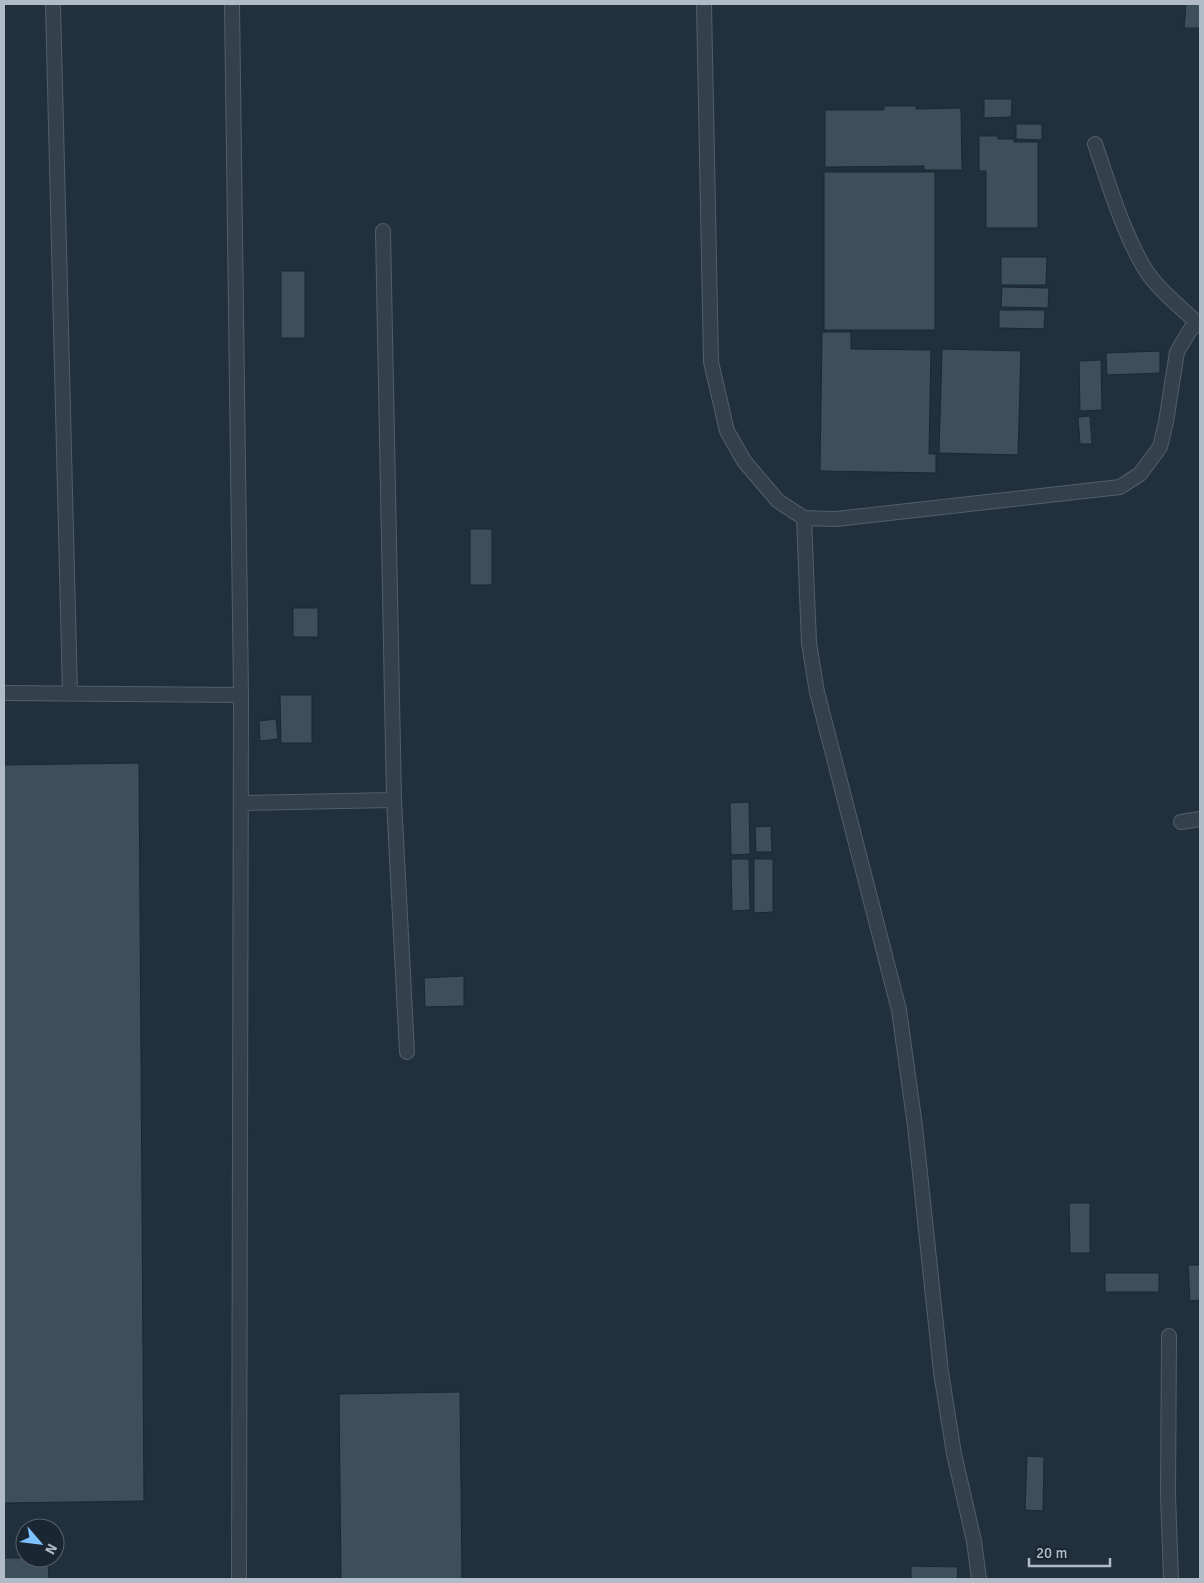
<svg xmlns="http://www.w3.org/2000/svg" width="1204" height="1583" font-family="Signika,sans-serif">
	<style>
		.building { fill: #3c4f5b; stroke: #1c2833 }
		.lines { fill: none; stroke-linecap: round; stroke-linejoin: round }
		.lane-casing { stroke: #525f6a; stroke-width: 16 }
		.lane { stroke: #34414c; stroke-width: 14 }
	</style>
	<rect width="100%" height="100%" fill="#20303c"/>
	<path class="building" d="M1186 4H1200V28H1184Z
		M984 99H1012L1011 117 984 118Z
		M884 106H916V109L961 108 962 170H924V166L825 167V110H884Z
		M1016 124H1042V140L1016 139Z
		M979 136H998V139H1014V142H1038V228H986V171H979Z
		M824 172H935V330H824Z
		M1001 257H1047L1046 285H1001Z
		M281 271H305V338H281Z
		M1002 287 1049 288 1048 308 1001 307Z
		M999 310H1045L1044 329 999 328Z
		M822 332H851V349L931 350 929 454H936V473L820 471Z
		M942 349 1021 351 1018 455 939 453Z
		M1160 351V373L1107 375 1106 353Z
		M1101 360 1102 410 1080 411 1079 361Z
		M1090 416 1092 444H1080L1078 417Z
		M470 529H492V585H470Z
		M293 608H318V637H293Z
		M280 695H312V743H281Z
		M276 719 278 739 260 741 259 721Z
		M139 763 144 1501 4 1503V765Z
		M749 802 750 854 731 855 730 803Z
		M771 826 772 852H756L755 827Z
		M731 859H749L750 910 732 911Z
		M754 859H773V912L754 913Z
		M464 976V1006L425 1007 424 978Z
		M1069 1203H1090V1253H1070Z
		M1188 1265H1200V1300L1190 1301Z
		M1105 1273H1159V1292H1105Z
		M460 1392 462 1579H341L339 1394Z
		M1027 1456 1044 1457 1043 1511 1025 1510Z
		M4 1558H48L49 1579H4Z
		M911 1566 958 1567 957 1579H911Z"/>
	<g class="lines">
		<g class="lane-casing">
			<path id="lane" d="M53 4 70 694
				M232 4 241 695
				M704 4 711 362 727 431 744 461 778 501 804 518 836 519 1120 487 1140 474 1160 447 1166 422 1177 352 1190 330 1200 322
				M1095 144C1109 184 1123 233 1145 269 1158 290 1181 307 1198 324
				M383 231 394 800 407 1052
				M804 518 809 643 817 692 899 1010 915 1126 941 1372 954 1454 974 1541 979 1579
				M4 693 241 695 239 1579
				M241 803 394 800
				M1181 822 1200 819
				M1169 1336 1168 1495 1171 1579"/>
		</g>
		<use href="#lane" class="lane"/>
	</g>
	<rect width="1204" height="1583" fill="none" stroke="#afbcc8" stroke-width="10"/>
	<g transform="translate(40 1543) rotate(118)"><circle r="24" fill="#1a2631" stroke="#56626d"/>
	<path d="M0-4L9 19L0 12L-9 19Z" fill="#7dc1ff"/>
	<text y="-8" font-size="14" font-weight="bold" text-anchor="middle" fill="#afbcc8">N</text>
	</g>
	<path d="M1029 1558v8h81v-8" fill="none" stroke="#afbcc8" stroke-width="2.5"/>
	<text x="1036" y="1558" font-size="15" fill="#afbcc8" stroke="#1a2631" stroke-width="4" paint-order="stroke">20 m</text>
</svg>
